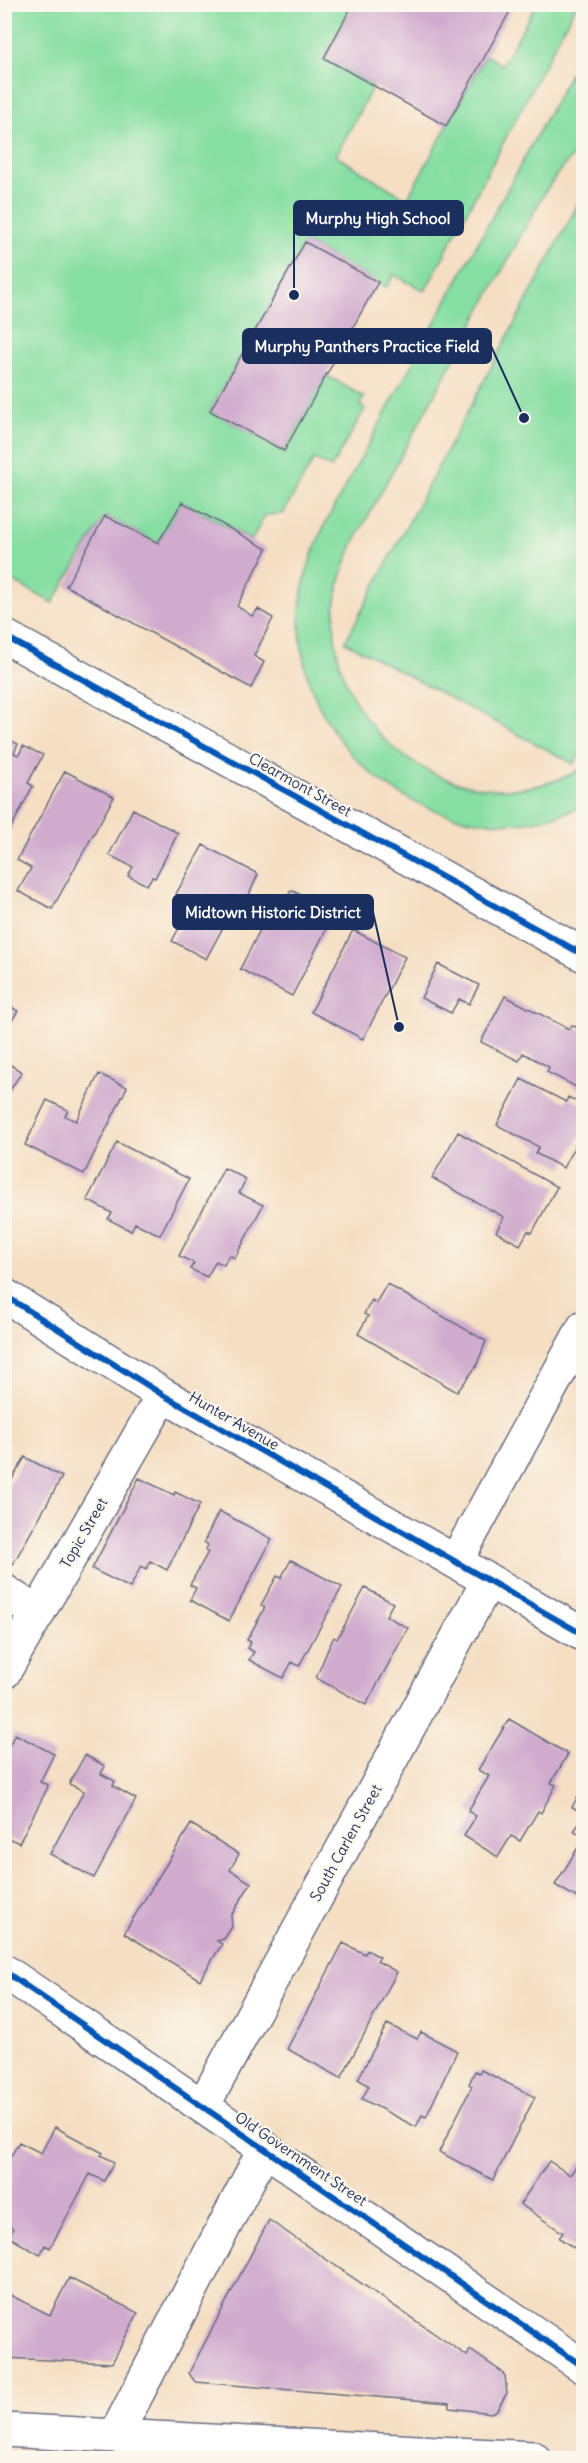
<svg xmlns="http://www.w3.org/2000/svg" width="588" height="2463" font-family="Delius,sans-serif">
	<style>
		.green { fill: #86dea2; stroke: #508680; stroke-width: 1.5 }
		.building { fill: #d0abce }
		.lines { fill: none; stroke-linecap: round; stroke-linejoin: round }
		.minor-casing { stroke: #676c81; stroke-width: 36 }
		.minor { stroke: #fff; stroke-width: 33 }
		.cycleway-casing { stroke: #fbf7ec; stroke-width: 10 }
		.cycleway { stroke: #0057b8; stroke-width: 6 }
		.labels { text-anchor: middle; stroke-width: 4.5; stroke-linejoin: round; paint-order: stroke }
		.street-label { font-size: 15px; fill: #1b2f5e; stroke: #fbf7ec }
		.leader { fill: none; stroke: #1b2f5e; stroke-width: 2 }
		.callout-dot { fill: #1b2f5e; stroke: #fbf7ec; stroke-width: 2 }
		.callout { fill: #1b2f5e; stroke: #1b2f5e; stroke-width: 2 }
		.callout-label { font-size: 16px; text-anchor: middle; font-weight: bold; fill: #fff }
	</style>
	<rect width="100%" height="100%" fill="#fbf7ec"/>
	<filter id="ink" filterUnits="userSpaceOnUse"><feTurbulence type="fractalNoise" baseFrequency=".0167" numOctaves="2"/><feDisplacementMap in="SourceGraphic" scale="12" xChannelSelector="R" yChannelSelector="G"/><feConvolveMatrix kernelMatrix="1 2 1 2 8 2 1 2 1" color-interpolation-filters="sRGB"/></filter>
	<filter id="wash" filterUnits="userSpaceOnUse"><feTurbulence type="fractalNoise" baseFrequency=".008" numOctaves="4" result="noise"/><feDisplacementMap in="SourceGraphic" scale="24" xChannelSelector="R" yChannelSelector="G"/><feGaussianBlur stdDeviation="1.35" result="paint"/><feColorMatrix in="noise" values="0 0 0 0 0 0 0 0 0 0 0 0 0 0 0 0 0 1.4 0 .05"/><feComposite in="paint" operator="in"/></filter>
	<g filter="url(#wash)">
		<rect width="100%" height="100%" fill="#f5dec2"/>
		<path class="green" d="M5 5H353L324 58 373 86 336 156 407 199 486 55 502 65 536 5H576L425 291 394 275 386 287 305 242 210 411 284 451 326 375 364 397 360 405 365 409 331 468 314 459 283 514 265 515 252 540 182 502 158 543 105 516 53 603 5 577Z
			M583 50V145L560 170 545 192 354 542C340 574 330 608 336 644 352 758 482 826 583 768V806C565 813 546 820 527 822 407 834 298 740 300 618 300 585 311 555 324 526Z
			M583 195 584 747 574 764 345 642Z"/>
		<g id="blocks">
			<path class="building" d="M353 4H514L446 126 324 58Z
				M305 242 378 282 284 451 210 411Z
				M182 502 267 549 237 606 252 616 258 609 273 618 254 656 264 662 251 688 66 586 105 516 158 543Z
				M4 737 18 744 14 753 19 755 23 746 43 755 28 783 33 786 4 841Z
				M65 771 114 797 52 909 18 891 31 868 17 860Z
				M133 809 178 833 155 878 152 877 147 885 128 876 133 867 109 855Z
				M203 845 258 874 236 925 227 920 206 959 172 941 193 903 176 894Z
				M291 890 326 908 318 924 327 928 292 996 240 969 276 899 285 903Z
				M353 930 405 957 363 1039 311 1012Z
				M438 964 479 985 469 1004 459 999 451 1013 421 998Z
				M505 996 569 1029 572 1025 584 1031V1091L547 1072 549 1067 523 1053 519 1061 481 1042Z
				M4 1003 18 1011 4 1033Z
				M4 1061 22 1072 4 1099Z
				M99 1074 127 1087 84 1174 25 1145 47 1100 68 1110 65 1116 76 1121Z
				M521 1079 566 1102 568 1097 584 1105V1128L563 1168 535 1153 539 1147 497 1125Z
				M458 1132 557 1187 532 1233 528 1231 520 1245 496 1232 504 1217 432 1178Z
				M117 1142 189 1179 160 1235 135 1223 131 1231 108 1219 112 1213 87 1200Z
				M224 1168 246 1179 239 1193 263 1205 235 1258 229 1255 224 1265 216 1261 207 1277 190 1269 194 1263 179 1256Z
				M387 1284 486 1341 476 1367 457 1392 358 1334 368 1316 364 1314 372 1300 376 1303Z
				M25 1457 62 1477 13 1564 4 1559V1493Z
				M139 1478 174 1495 175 1492 200 1504 167 1570 150 1561 146 1569 141 1566 130 1588 92 1569Z
				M219 1511 272 1539 229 1621 190 1600 196 1588 190 1585 208 1552 205 1551 208 1545 204 1542Z
				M291 1560 342 1587 299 1666 292 1662 283 1678 249 1660 254 1652 247 1648 251 1642 247 1640 265 1607 261 1605 277 1576 281 1578Z
				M365 1588 393 1603 386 1616 408 1628 366 1705 316 1678 329 1647 334 1637 337 1639Z
				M509 1719 568 1754 551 1783 556 1785 541 1813 538 1811 520 1841 511 1836 498 1857 464 1836 476 1816 468 1811 489 1776 478 1770Z
				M15 1734 54 1754 40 1782 48 1785 47 1789 19 1843 4 1836V1756Z
				M85 1755 105 1766 101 1774 115 1781 113 1786 136 1799 94 1878 50 1854 84 1791 69 1784Z
				M584 1786V1814L572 1807Z
				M584 1816V1836L574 1831Z
				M191 1824 239 1854 230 1870 251 1883 231 1916 232 1927 224 1939 217 1941 222 1944 200 1980 124 1933Z
				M584 1838V1902L555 1885Z
				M343 1943 365 1954 367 1950 380 1957 377 1961 397 1972 341 2078 287 2049Z
				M387 2024 417 2039 421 2032 457 2051 426 2117 422 2115 416 2127 362 2099 369 2086 358 2079Z
				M481 2070 535 2097 493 2180 439 2152 472 2086 469 2084 475 2071 479 2073Z
				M55 2127 103 2153 101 2155 114 2162 104 2181 90 2174 50 2248 45 2245 40 2255 9 2237 13 2228 4 2223V2168L19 2142 41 2153Z
				M581 2160 584 2163V2244L579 2251 559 2238 563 2233 520 2204 549 2161 570 2175Z
				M269 2220 467 2356 470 2350 502 2372 505 2376 507 2393 497 2410 491 2413 450 2408V2403L195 2382 189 2373Z
				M69 2278 138 2313 112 2363 4 2358V2292L50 2315Z"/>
		</g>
	</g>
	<g filter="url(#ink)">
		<use href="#blocks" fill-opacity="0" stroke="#676c81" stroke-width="1.5"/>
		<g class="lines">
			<g class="minor-casing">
				<path id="minor" d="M4 636 584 955
					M4 1295 163 1395 584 1635
					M456 1561 584 1327
					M4 1591 38 1614
					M4 1672 163 1395
					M4 1971 584 2367
					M203 2106 488 1581
					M4 2430 533 2458
					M115 2436 265 2148"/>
			</g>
			<use href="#minor" class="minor"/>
			<g class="cycleway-casing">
				<path id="cycleway" d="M4 636 584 955
					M4 1295 163 1395 584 1635
					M4 1971 584 2367"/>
			</g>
			<use href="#cycleway" class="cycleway"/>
		</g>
	</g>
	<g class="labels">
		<g class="street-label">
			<text transform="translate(300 785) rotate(29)" y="5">Clearmont Street</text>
			<text transform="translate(234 1421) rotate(30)" y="5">Hunter Avenue</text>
			<text transform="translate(84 1533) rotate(-60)" y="5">Topic Street</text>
			<text transform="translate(346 1843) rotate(-61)" y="5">South Carlen Street</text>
			<text transform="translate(301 2159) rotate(34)" y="5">Old Government Street</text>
		</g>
	</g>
	<path class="leader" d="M294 295L294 218M524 418L491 346M399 1027L373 912"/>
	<g class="callout-dot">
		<circle cx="294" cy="295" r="6"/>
		<circle cx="524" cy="418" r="6"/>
		<circle cx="399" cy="1027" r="6"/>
	</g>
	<g class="callout">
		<rect x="294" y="201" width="169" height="34" rx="6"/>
		<rect x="243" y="329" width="248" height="34" rx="6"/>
		<rect x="173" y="895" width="200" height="34" rx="6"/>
	</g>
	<g class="callout-label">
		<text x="378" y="224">Murphy High School</text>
		<text x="367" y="352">Murphy Panthers Practice Field</text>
		<text x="273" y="918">Midtown Historic District</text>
	</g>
	<rect width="588" height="2463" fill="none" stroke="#fbf7ec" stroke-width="24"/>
</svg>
